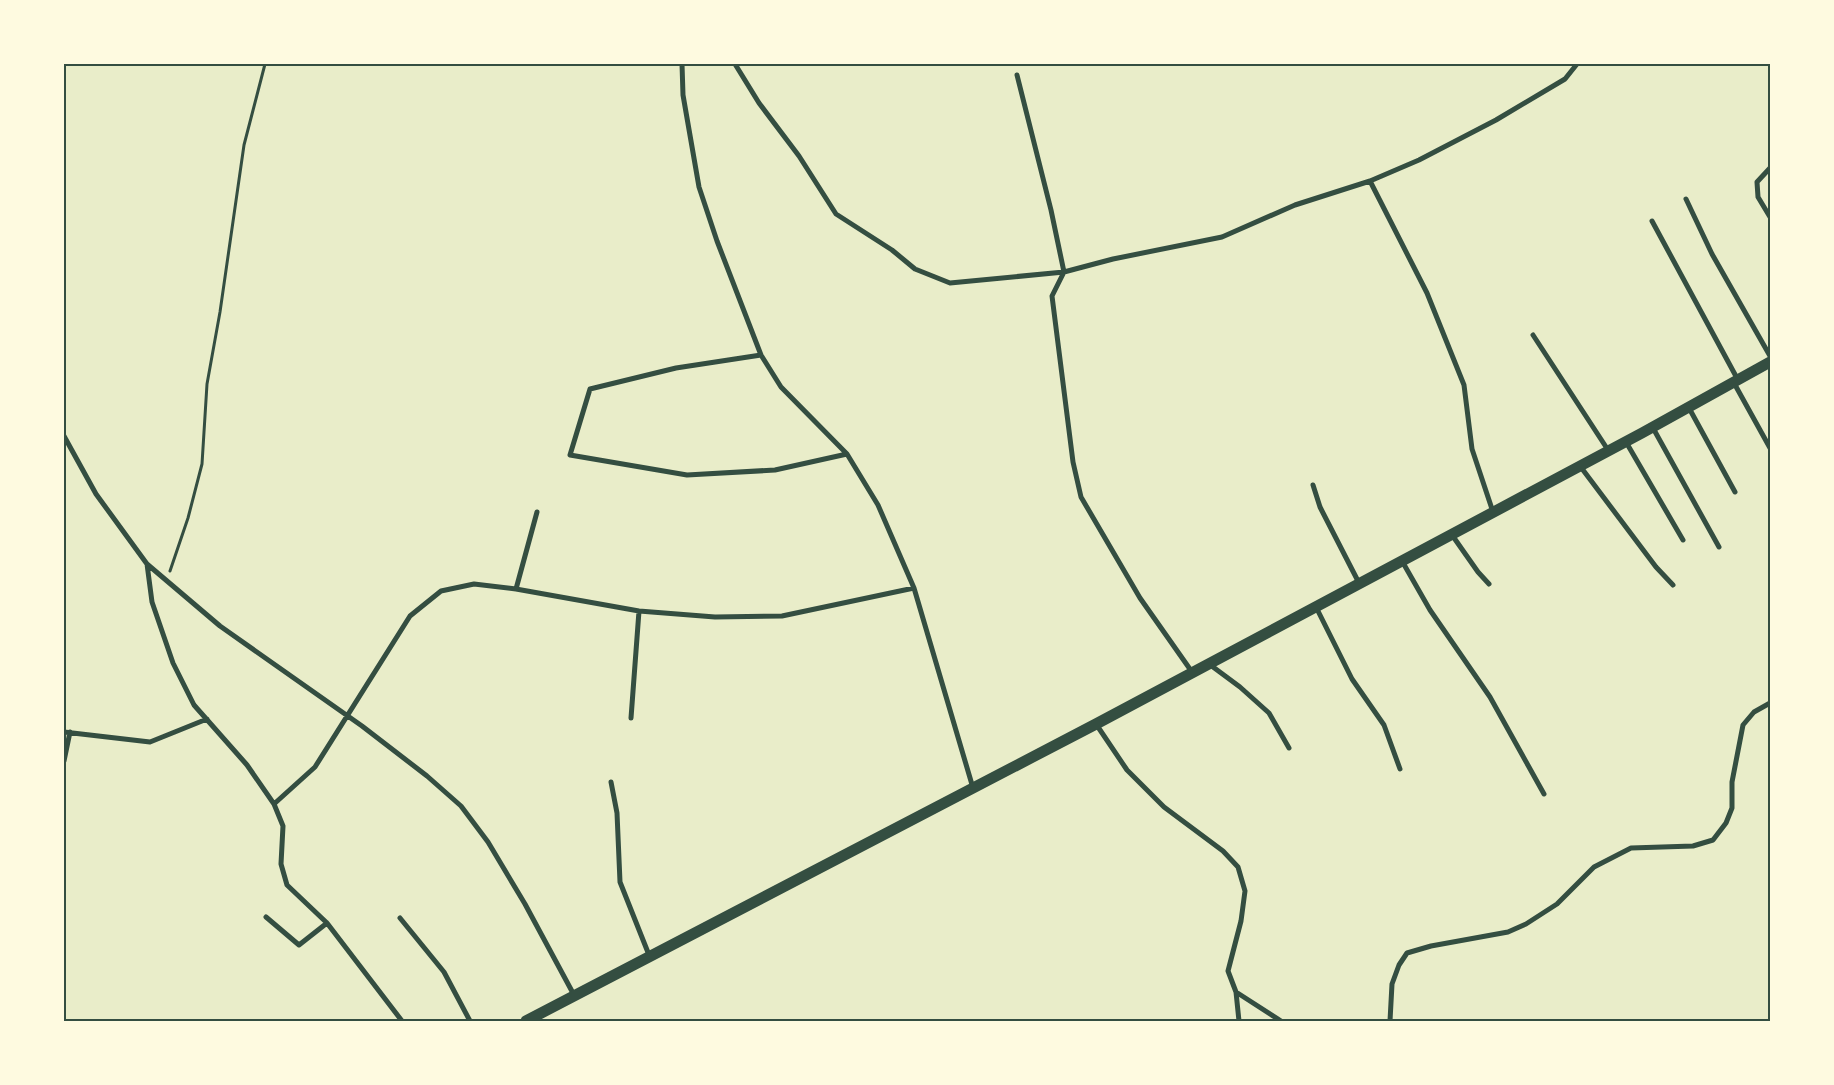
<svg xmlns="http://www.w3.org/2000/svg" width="1834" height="1085" font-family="'Sofia Sans Condensed',sans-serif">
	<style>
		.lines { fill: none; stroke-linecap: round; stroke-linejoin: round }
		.path { stroke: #344e41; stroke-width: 3 }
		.minor { stroke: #344e41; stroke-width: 5 }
		.primary { stroke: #344e41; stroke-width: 11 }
		.neatline { fill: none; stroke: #344e41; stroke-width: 2 }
	</style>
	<rect width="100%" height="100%" fill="#e9edc9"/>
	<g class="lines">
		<path class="path" d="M170 571 188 518 202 464 207 384 220 312 244 145 265 64"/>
		<path class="minor" d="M682 64 683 95 699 187 717 241 761 355 781 387 847 454 878 505 914 588 973 788
			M735 64 759 103 799 156 836 214 892 250 915 269 950 283 1064 272 1113 259 1222 237 1295 205 1370 181 1419 160 1496 120 1565 79 1577 64
			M1017 75 1051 210 1064 272 1052 296 1073 462 1081 497 1140 598 1192 672
			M1770 168 1757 182 1758 197 1770 217
			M1370 181 1427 293 1464 385 1472 449 1493 512
			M1686 199 1712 254 1770 356
			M1652 221 1738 380
			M1533 335 1608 450
			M761 355 676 368 590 389 570 455 687 475 775 470 847 454
			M1734 383 1770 448
			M1689 408 1735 492
			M1653 428 1719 547
			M64 436 96 494 147 564 220 626 362 726 427 776 461 806 488 842 525 904 574 995
			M1626 442 1683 540
			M1580 466 1656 567 1673 585
			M1313 485 1320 507 1359 583
			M1452 535 1478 572 1489 584
			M1402 561 1430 610 1490 697 1544 794
			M147 564 152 602 173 663 194 705 247 765 274 804 283 826 281 864 287 885 327 923 402 1021
			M516 589 537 512
			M1316 607 1352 679 1384 725 1400 769
			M1209 664 1240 687 1269 713 1289 748
			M631 718 639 611
			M1096 724 1127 770 1164 807 1223 851 1238 867 1245 891 1241 921 1228 971 1236 992 1281 1021
			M64 732 150 742 207 719
			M64 761 70 732
			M611 782 617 813 620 882 649 955
			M274 804 315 767 410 616 441 591 474 584 516 589 639 611 715 617 782 616 914 588
			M266 917 299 945 327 923
			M400 918 444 972 470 1021
			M1236 992 1239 1021
			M1390 1021 1392 984 1399 965 1407 953 1431 946 1508 932 1526 924 1557 904 1594 867 1631 848 1693 846 1713 840 1726 823 1732 808V782L1743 725 1754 712 1770 703"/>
		<path class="primary" d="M526 1021 1096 724 1642 433 1770 362"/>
	</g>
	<rect width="1834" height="1085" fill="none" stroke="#fefae0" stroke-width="130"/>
	<rect x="65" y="65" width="1704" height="955" class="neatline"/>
</svg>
